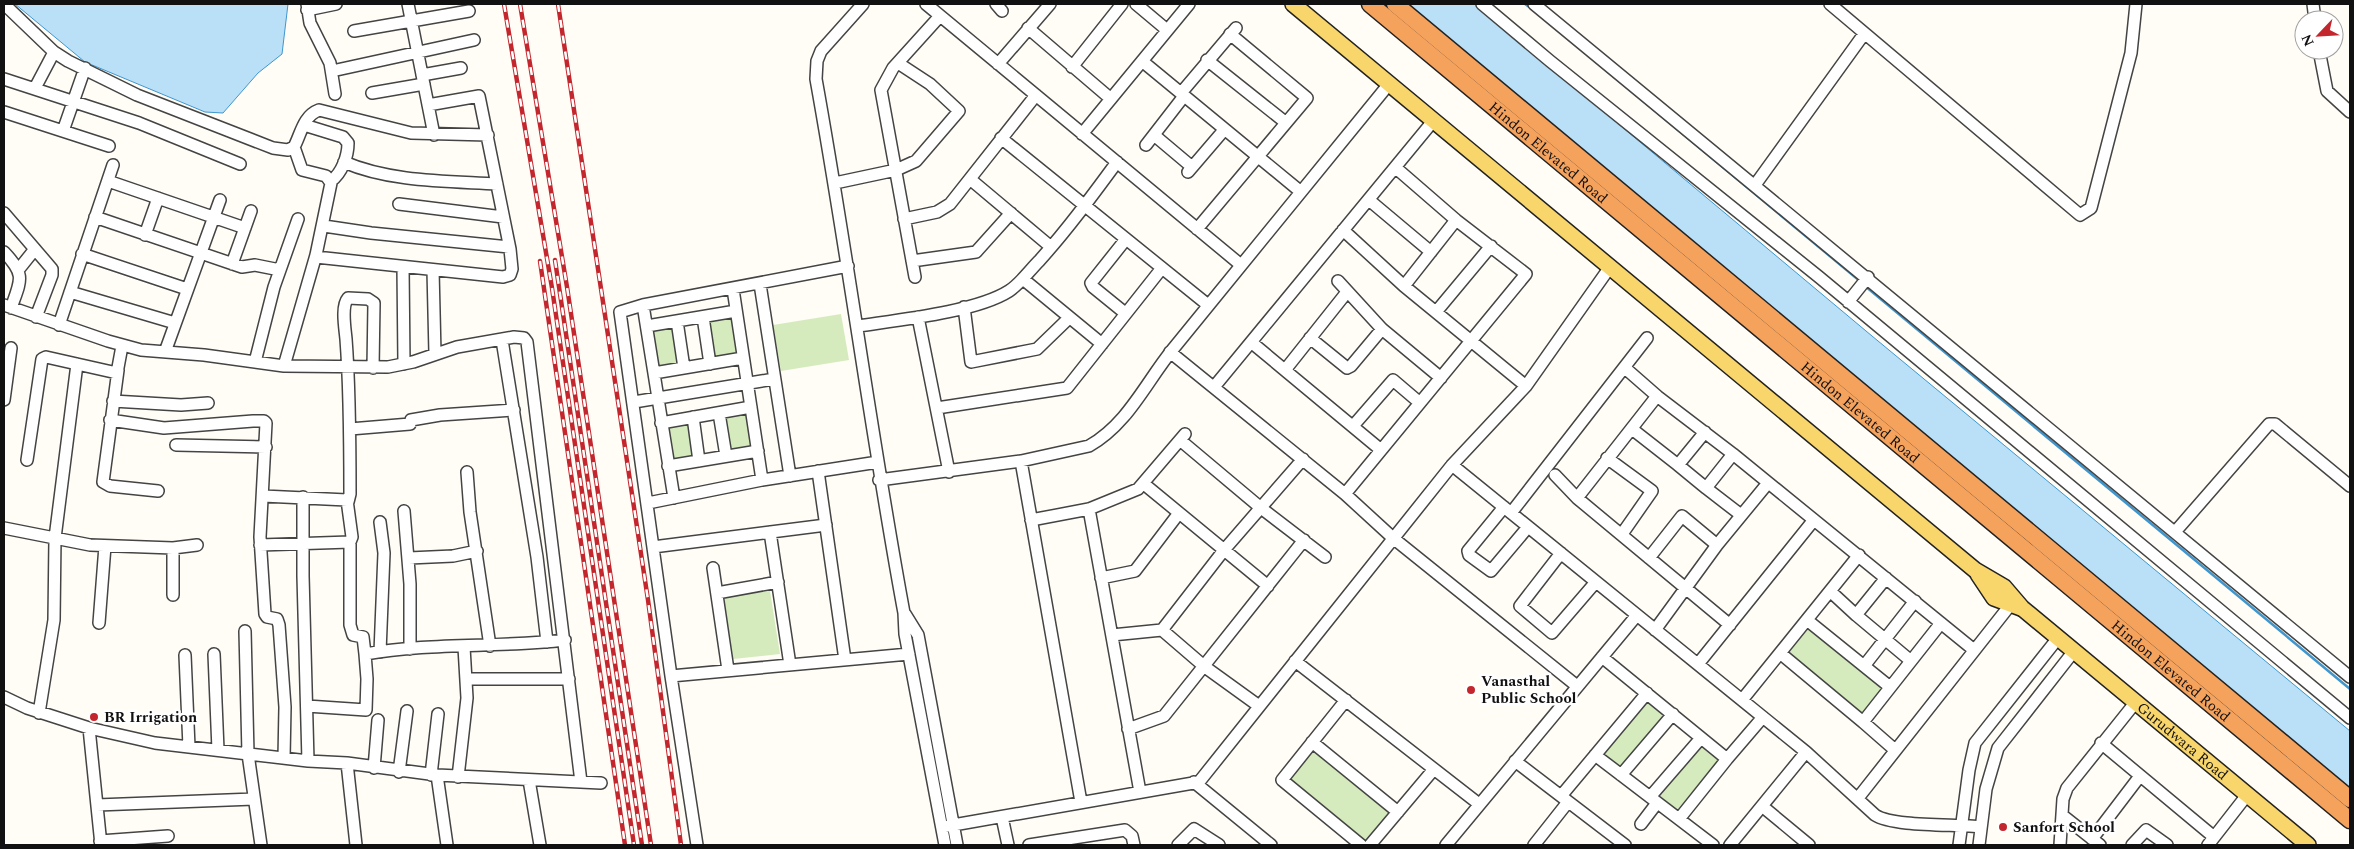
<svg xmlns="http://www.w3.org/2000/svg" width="2354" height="849" font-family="Spectral,serif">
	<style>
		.green { fill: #d5ebbd }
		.water { fill: #b9e0f7; stroke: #3f96cf }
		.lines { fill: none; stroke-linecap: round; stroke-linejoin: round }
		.stream { stroke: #3f96cf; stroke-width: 2.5 }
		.minor-casing { stroke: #444; stroke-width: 14 }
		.major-casing { stroke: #222; stroke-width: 18 }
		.highway-casing { stroke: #222; stroke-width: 19 }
		.minor { stroke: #fff; stroke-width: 11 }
		.major { stroke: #f9d66b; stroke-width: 15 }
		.highway { stroke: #f5a25d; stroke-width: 16 }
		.rail-casing { stroke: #c4262e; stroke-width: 4.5 }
		.rail { stroke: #fff; stroke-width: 2.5; stroke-dasharray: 8; stroke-linecap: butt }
		.poi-dot { fill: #c4262e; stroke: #fff; stroke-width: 2 }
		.labels { text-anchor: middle; stroke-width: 5; stroke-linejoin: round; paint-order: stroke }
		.street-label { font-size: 15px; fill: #111; stroke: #fff }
		.poi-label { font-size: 15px; font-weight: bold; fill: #111; stroke: #fff; text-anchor: start }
	</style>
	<rect width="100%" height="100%" fill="#fffdf5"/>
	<path class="green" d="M841 314 849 360 781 371 773 325Z
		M733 316 738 355 713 359 707 320Z
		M676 325 682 363 656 367 650 329Z
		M748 411 754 449 728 453 722 415Z
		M690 421 696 459 670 463 664 424Z
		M770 591 780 654 733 659 724 597Z
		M1809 626 1883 688 1862 714 1788 651Z
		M1647 697 1667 715 1621 771 1600 754Z
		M1702 743 1722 760 1679 812 1659 795Z
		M1313 748 1391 812 1366 842 1289 778Z"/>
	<path class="water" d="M15 4H288L282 54 258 73 223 113 205 112 85 62Z
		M1389 4H1475L1872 336 2350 731V796Z"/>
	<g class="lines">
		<path class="stream" d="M1525 4 1532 9
			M1571 41 1861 282
			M1865 286 2350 689"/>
		<g class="minor-casing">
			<path id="minor" d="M4 4 54 52 68 61 137 95 273 148 288 150 294 147C301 134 303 116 319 110L411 133 488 135
				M307 4 310 23 330 63 335 94
				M408 4 434 135
				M863 4 821 51 817 61 816 79C848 256 871 435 904 613L905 634 945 845
				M926 4 1241 265
				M996 4 1002 11
				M1136 4 1167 30
				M1482 4 1550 61 1819 277 2350 718
				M1534 4 2350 677
				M1830 4 2080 215 2091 208 2131 53 2136 4
				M2313 4 2315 20
				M307 10 336 4
				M1028 28 1111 99
				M354 31 469 11
				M2319 50 2327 91 2350 112
				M1207 60 1285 122
				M1142 61 1301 192
				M998 64 1050 4
				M1072 67 1122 4
				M332 71 474 40
				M422 75 461 68
				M4 79 139 123 240 164
				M35 88 54 52
				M372 93 424 84
				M1181 93 1236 28
				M4 112 109 146
				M304 125 343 137 348 143C348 156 342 173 331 181
				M63 131 85 68
				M1082 134 1189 4
				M1154 135 1192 167
				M1001 138 1208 305
				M1146 145 1184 96
				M344 162C390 182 447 181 497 184
				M1188 172 1224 130
				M970 179 1051 247
				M108 181 245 228
				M835 183 896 170 916 161 959 111 930 84 898 63
				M1755 185 1864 34
				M1369 200 1431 252
				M399 204 503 217
				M4 213 52 269V275L36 317
				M95 217 242 267 255 265 280 270
				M904 219 937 212 950 204 1036 95
				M324 226 371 233 509 247
				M1197 229 1307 98 1230 34
				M1343 230 1404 286 1526 386
				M145 235 158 198
				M4 252C26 275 21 280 11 308
				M82 254 187 289
				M316 257 503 277 510 275 512 269 510 249 479 96 428 105
				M912 261 976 252 1011 213
				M232 264 251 211
				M403 267 404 364
				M19 269 35 249
				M433 270 435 354
				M915 277 881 90 893 68 940 16
				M1023 279 1102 344
				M1338 281 1382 329 1441 378
				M760 284 790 476
				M1404 286 1456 220
				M733 289 762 480
				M70 292 175 323
				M1848 302 1868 277
				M4 305 108 341 141 350 204 355 284 366 388 367 413 362 457 347 514 337 524 338 527 342 581 782
				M643 305 674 498
				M964 307 971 362 1037 349 1069 318
				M1436 312 1491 246
				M1125 313 1093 287 1091 283 1126 239
				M703 317 710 364
				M918 317 949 472
				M677 321 684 368
				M59 325 113 165
				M647 326 736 311
				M858 326C898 320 976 312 1009 291 1021 283 1029 271 1039 261 1067 230 1092 196 1117 162
				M1310 338 1347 368 1351 366 1382 329
				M502 340 537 557 547 642
				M1251 342 1381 450
				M165 352 220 200
				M1170 352 1345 494 1393 538 1577 686
				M255 362 274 287 298 219
				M284 366 316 255 331 183 326 176 302 170 294 147
				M1625 368 1657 396
				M118 370 103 482 110 486 158 491
				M1285 370 1347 292
				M654 373 743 358
				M1214 387 1434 120
				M4 400 11 348
				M113 401 181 405 208 403
				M634 402 774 379
				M937 408 1067 388 1162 268
				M719 413 726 456
				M693 417 699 461
				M110 420 164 428 253 421H264L266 423 260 537 265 614 267 617 277 619 279 625 285 707 284 758
				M661 423 751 407
				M1353 426 1393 380 1420 403
				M350 429 410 424 411 420 440 415 514 410
				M1632 429 1678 465 1705 432
				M1180 440 1261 508 1325 557
				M176 445 266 447
				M1733 454 1706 488 1741 515
				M1607 458 1652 491 1622 534
				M27 460 42 359 46 357 77 364
				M1021 461 1081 802
				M1452 465 1806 752 1875 815C1893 827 1956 824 1981 827
				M1678 465 1706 488
				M668 466 758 451
				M818 471 845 660
				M467 472 470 512 490 646
				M1555 475 1577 498 1730 625
				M879 480 1021 461 1089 446C1128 424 1146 382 1173 349 1245 260 1317 172 1389 84
				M1144 484 1268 586
				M1345 494 1526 274 1456 220 1396 168
				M303 497V576L308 761
				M1577 498 1657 396 1733 454 1974 650
				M348 502 350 494C350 442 350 391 346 339 345 328 341 306 348 298L368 299 374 303 373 368
				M648 503 762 480 878 462
				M1504 507 1468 551 1469 555 1491 571 1528 527
				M1089 509 1140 792
				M404 511 410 584V649
				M1511 513 1647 338
				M1031 520 1089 509 1138 489 1185 434
				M4 528 90 545 173 548 197 545
				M770 532 790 665
				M2175 532 2269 424H2275L2350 486
				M350 542V625L353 635 363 637 365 654C431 642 499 648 565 640
				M260 545 350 542 352 537 347 500 263 496
				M653 547 826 525
				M173 548V595
				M1561 553 1520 606 1552 633 1595 583
				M409 558 453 556 477 551
				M1649 558 1682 516 1717 545
				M713 568 728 670
				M1101 578 1135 571 1179 513
				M1830 591 1856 615 1886 578
				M717 593 778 582
				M905 614 918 635 957 845
				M1856 615 1911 661
				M1807 620 1890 687
				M99 623 105 546
				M1162 630 1205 667 1259 706
				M1655 630 1717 545 1768 483
				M245 631 248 754 261 845
				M1112 635 1162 630 1224 550 1303 459
				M380 652 384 553 380 522
				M1780 653 1863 722 1941 623
				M214 654 218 750
				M185 655 189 747
				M1602 657 1727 759 1679 819
				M1295 661 1479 804
				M1698 664 1813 521
				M1864 666 1915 601
				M671 676 909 654
				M466 679H569
				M4 697 27 708 89 728 155 743 308 761 347 763 437 775 601 783
				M1346 700 1282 780 1361 845
				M1742 700 1859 555
				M307 706 366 710 367 679 365 654
				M39 713 54 620 55 538 77 364 117 373 122 346
				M1863 722 1895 750
				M89 728 101 845
				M1128 729 1164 716 1304 540
				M1312 742 1398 812
				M2101 743 2214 837
				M1595 755 1713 845
				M1727 759 1763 717
				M1515 761 1625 845
				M347 763 356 845
				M374 768 378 720
				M399 772 407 711
				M431 775 438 714
				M437 775 447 845
				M1621 775 1673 714
				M458 777 467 698 464 647
				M529 780 540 845
				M1194 782 1271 845
				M1561 796 1647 693
				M1650 797 1701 738
				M1858 798 2011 604
				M97 805 254 799
				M1762 806 1809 845
				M2062 815 2100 845
				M1002 817 1008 845
				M1641 824 1657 803
				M942 827 1199 782 1452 465 1526 386 1610 267
				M2092 839 2140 776
				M100 841 168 836
				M697 845 671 676 620 312 643 305 848 266
				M1029 845 1125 830 1132 836 1134 845
				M1178 845 1194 829 1219 845
				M1370 845 1434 769
				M1446 845 1637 615
				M1534 845 1568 802
				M1730 845 1806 752
				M1959 845 1969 770 1975 743 2058 638
				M1979 845 1986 789 1998 748 2074 651
				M2060 845 2063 799 2067 788 2135 703
				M2132 845 2146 830 2167 845
				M2208 845 2247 795"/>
		</g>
		<g class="major-casing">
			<g id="major">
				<path id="s1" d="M1293 4 1975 570 2004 587 2022 608 2308 845"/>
				<path d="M1978 574 1994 598 2021 608"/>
			</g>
		</g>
		<g class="highway-casing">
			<g id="highway">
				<path id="s2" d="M1370 4 2350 820"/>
				<path d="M1395 4 2350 799"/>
			</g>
		</g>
		<use href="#minor" class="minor"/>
		<use href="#major" class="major"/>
		<use href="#highway" class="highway"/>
		<g class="rail-casing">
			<path id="rail" d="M504 4 552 288 634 845
				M520 4 567 287 651 845
				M558 4 648 600 681 845
				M555 260 642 845
				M540 261 625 845"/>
		</g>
		<use href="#rail" class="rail"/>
	</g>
	<g class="poi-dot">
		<circle cx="1471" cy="690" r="5"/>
		<circle cx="94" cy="717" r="5"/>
		<circle cx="2003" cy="827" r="5"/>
	</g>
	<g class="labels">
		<g class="street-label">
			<text dy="5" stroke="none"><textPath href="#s2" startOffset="232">Hindon Elevated Road</textPath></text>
			<text dy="5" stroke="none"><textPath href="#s2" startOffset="638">Hindon Elevated Road</textPath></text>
			<text dy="5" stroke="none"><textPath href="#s2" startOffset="1042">Hindon Elevated Road</textPath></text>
			<text dy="5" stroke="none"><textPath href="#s1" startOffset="1156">Gurudwara Road</textPath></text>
		</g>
		<g class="poi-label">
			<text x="1481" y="686">Vanasthal<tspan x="1481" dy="17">Public School</tspan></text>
			<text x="104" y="722">BR Irrigation</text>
			<text x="2013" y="832">Sanfort School</text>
		</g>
	</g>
	<rect width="2354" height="849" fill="none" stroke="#111111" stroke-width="10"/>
	<g transform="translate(2319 35) rotate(245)"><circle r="24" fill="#ffffff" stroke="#a0a0a0"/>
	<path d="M0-4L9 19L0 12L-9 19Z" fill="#c4262e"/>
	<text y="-8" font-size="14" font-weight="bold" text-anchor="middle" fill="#111111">N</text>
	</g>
</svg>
